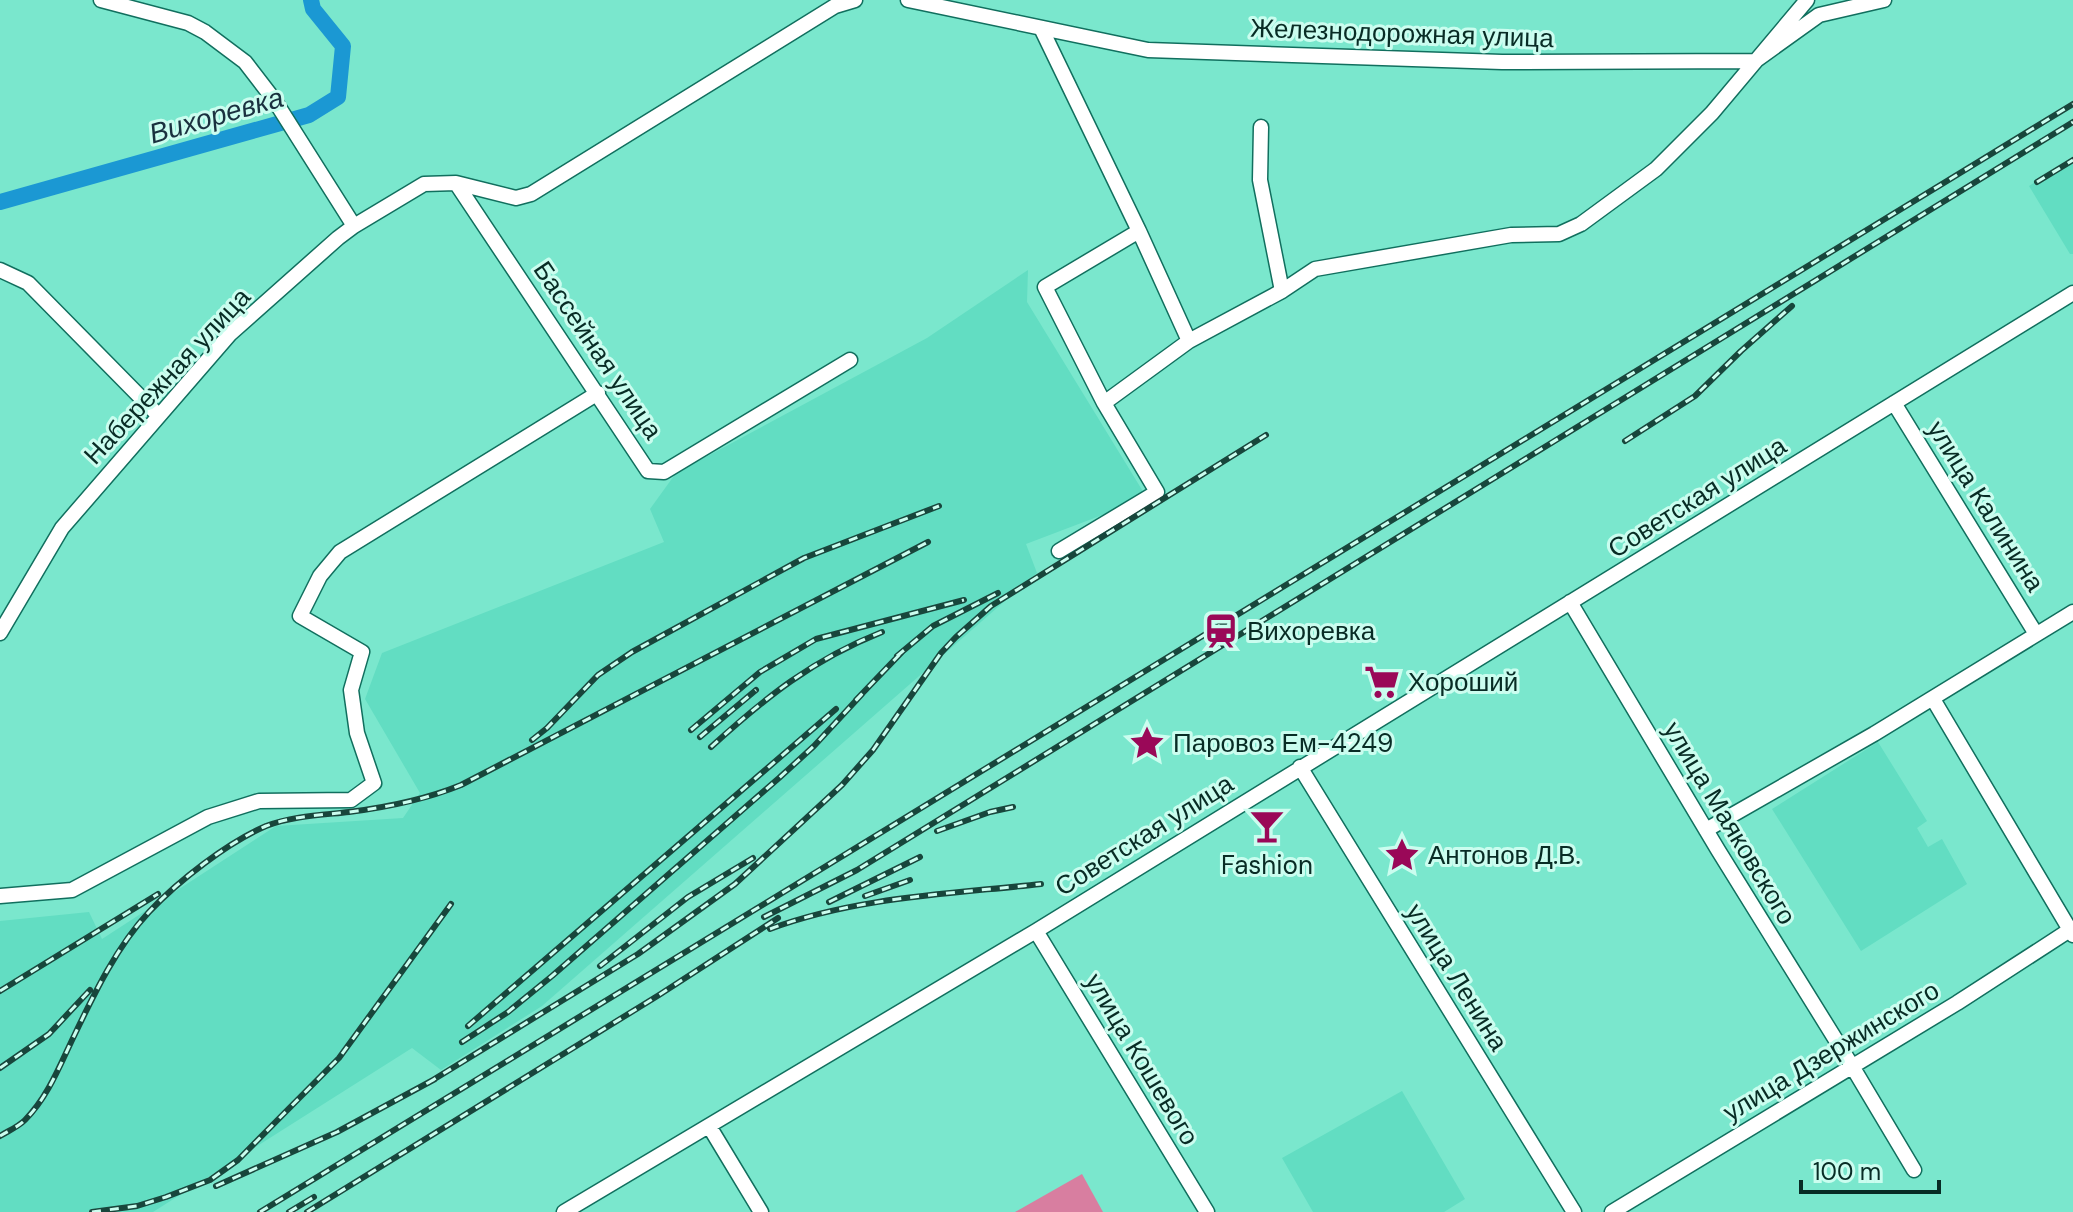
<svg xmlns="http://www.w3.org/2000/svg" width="2073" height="1212" font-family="'DM Sans',sans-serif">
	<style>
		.built { fill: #62ddc2 }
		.green { fill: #d87ea0 }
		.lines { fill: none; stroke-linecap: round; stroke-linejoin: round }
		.river { stroke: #1b98d3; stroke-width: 16 }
		.minor-casing { stroke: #116f5e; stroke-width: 17 }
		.minor { stroke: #fff; stroke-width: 14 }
		.rail-casing { stroke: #18463c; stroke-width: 6 }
		.rail { stroke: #cbfdef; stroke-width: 3; stroke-dasharray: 9; stroke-linecap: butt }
		.labels { text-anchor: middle; stroke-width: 6; stroke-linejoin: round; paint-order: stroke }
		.street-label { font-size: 26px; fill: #082c25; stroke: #cbfdef }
		.poi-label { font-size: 26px; fill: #082c25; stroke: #cbfdef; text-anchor: start }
		.water-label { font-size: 28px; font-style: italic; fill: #1a313f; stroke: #cbfdef }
	</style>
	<rect width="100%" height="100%" fill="#7ae7cd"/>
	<path class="built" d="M2073 158V254H2070L2029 186Z
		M1028 270 1027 302 1147 498 1026 544 1037 573 542 1006 441 1070 412 1048 153 1212H0V921L89 912 102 939 276 826 403 818 420 793 365 699 382 653 664 542 650 509 676 473 927 338Z
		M1878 742 1927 821 1917 828 1928 847 1942 839 1967 884 1861 951 1772 809Z
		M1402 1091 1465 1199 1444 1212H1313L1282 1158Z"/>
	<path class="green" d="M1082 1174 1103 1212H1015Z"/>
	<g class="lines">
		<path class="river" d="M0 202 309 115 338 97 343 46 313 9 311 0"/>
		<g class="minor-casing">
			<path id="minor" d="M101 0 188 23 205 32 245 62 275 101 354 226
				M908 0 1148 50 1502 62 1755 61 1819 15 1884 0
				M1041 28 1139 231 1189 341
				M1261 127 1260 180 1282 291
				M456 183 648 471 664 472 850 360
				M0 270 28 283 159 416
				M1104 403 1189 341 1282 291 1315 269 1511 235 1559 234 1581 224 1656 169 1712 113 1807 0
				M1894 403 2036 634
				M1059 551 1157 492 1104 403 1045 287 1139 231
				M1570 602 1718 850 1852 1066 1914 1170
				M0 633 62 528 230 334 338 238 354 226 424 184 456 183 516 198 531 194 835 6 855 0
				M1933 699 2073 935
				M1300 767 1574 1212
				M1706 830 1874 734 2073 612
				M0 896 72 890 208 817 259 801 351 800 374 783 357 733 351 690 362 652 300 616 320 576 340 552 598 393
				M1036 931 1207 1212
				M709 1126 761 1212
				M564 1212 1036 931 2073 293
				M1612 1212 1957 1003 2073 928"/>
		</g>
		<use href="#minor" class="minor"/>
		<g class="rail-casing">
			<path id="rail" d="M2037 182 2073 160
				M1625 441 1695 396 1741 351 1792 306
				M897 656 933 626 998 593
				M856 700 903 651
				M691 730 760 672 816 639 964 600
				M700 737 756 690
				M532 740 547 728 598 675 632 652 804 558 939 506
				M711 747C766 697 812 660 882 632
				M937 831 990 812 1013 807
				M865 896 910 880
				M829 902 920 857
				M764 917 857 870 2073 122
				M770 929C856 897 950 894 1041 884
				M600 966 688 897 753 858
				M0 991 158 894
				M468 1026 836 709
				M462 1042 508 1012 552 976 779 778 814 746 862 694
				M0 1068 49 1034 90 990
				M428 1083 638 954 735 884 842 785 873 750 941 653 956 637 991 606 1266 435
				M0 1136C8 1131 18 1127 25 1120 48 1097 60 1065 74 1036 94 994 117 946 149 912 178 881 227 843 266 826 292 816 322 815 349 812 389 807 424 800 461 785L928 542
				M216 1186 337 1132 435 1079
				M92 1212 137 1206 166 1197 210 1180 238 1160 339 1058 451 904
				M260 1212 2073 104
				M289 1212 314 1197
				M307 1212 659 995 778 918"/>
		</g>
		<use href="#rail" class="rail"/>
	</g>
	<defs>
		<g id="station-bare" transform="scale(2.76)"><path d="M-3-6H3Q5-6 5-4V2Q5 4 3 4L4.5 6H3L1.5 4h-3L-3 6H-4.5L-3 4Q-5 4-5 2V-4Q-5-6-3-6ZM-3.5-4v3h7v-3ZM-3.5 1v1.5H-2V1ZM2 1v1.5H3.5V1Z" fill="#9a0858" stroke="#cbfdef" stroke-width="2.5" paint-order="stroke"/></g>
		<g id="supermarket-bare" transform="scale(2.76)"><path d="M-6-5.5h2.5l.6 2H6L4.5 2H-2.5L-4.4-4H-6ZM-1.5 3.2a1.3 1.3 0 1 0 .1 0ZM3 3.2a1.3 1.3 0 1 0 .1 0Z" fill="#9a0858" stroke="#cbfdef" stroke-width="2.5" paint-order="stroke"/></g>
		<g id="sight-bare" transform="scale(2.76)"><path d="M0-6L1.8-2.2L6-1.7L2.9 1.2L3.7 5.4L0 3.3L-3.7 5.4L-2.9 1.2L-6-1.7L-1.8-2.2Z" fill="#9a0858" stroke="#cbfdef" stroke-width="2.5" paint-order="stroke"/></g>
		<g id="bar-bare" transform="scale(2.76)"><path d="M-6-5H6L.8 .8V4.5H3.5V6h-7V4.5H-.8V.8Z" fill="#9a0858" stroke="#cbfdef" stroke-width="2.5" paint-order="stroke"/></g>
	</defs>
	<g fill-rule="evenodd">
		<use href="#station-bare" x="1221" y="631"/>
		<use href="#supermarket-bare" x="1382" y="682"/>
		<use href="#sight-bare" x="1147" y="743"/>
		<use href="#bar-bare" x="1267" y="826"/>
		<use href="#sight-bare" x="1402" y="855"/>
	</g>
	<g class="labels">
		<g class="street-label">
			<text transform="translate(1402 33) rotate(2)" y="9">Железнодорожная улица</text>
			<text transform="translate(598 350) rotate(56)" y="9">Бассейная улица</text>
			<text transform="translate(167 376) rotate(-47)" y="9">Набережная улица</text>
			<text transform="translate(1697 497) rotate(-32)" y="9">Советская улица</text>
			<text transform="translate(1986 506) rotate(58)" y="9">улица Калинина</text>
			<text transform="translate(1730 823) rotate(59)" y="9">улица Маяковского</text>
			<text transform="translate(1144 835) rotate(-32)" y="9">Советская улица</text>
			<text transform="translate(1457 977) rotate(58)" y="9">улица Ленина</text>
			<text transform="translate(1831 1051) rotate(-31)" y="9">улица Дзержинского</text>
			<text transform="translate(1142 1059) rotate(59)" y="9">улица Кошевого</text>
		</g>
		<g class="poi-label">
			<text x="1247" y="640">Вихоревка</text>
			<text x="1408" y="691">Хороший</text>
			<text x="1173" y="752">Паровоз Ем-4249</text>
			<text x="1428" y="864">Антонов Д.В.</text>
			<text x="1267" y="874" text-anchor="middle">Fashion</text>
		</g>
		<g class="water-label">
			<text transform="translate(216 115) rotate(-16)" y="10">Вихоревка</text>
		</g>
	</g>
	<path d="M1801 1180v12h138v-12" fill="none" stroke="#082c25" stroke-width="4"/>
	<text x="1813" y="1180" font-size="24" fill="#082c25" stroke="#cbfdef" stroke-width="6" paint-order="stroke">100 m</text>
</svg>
